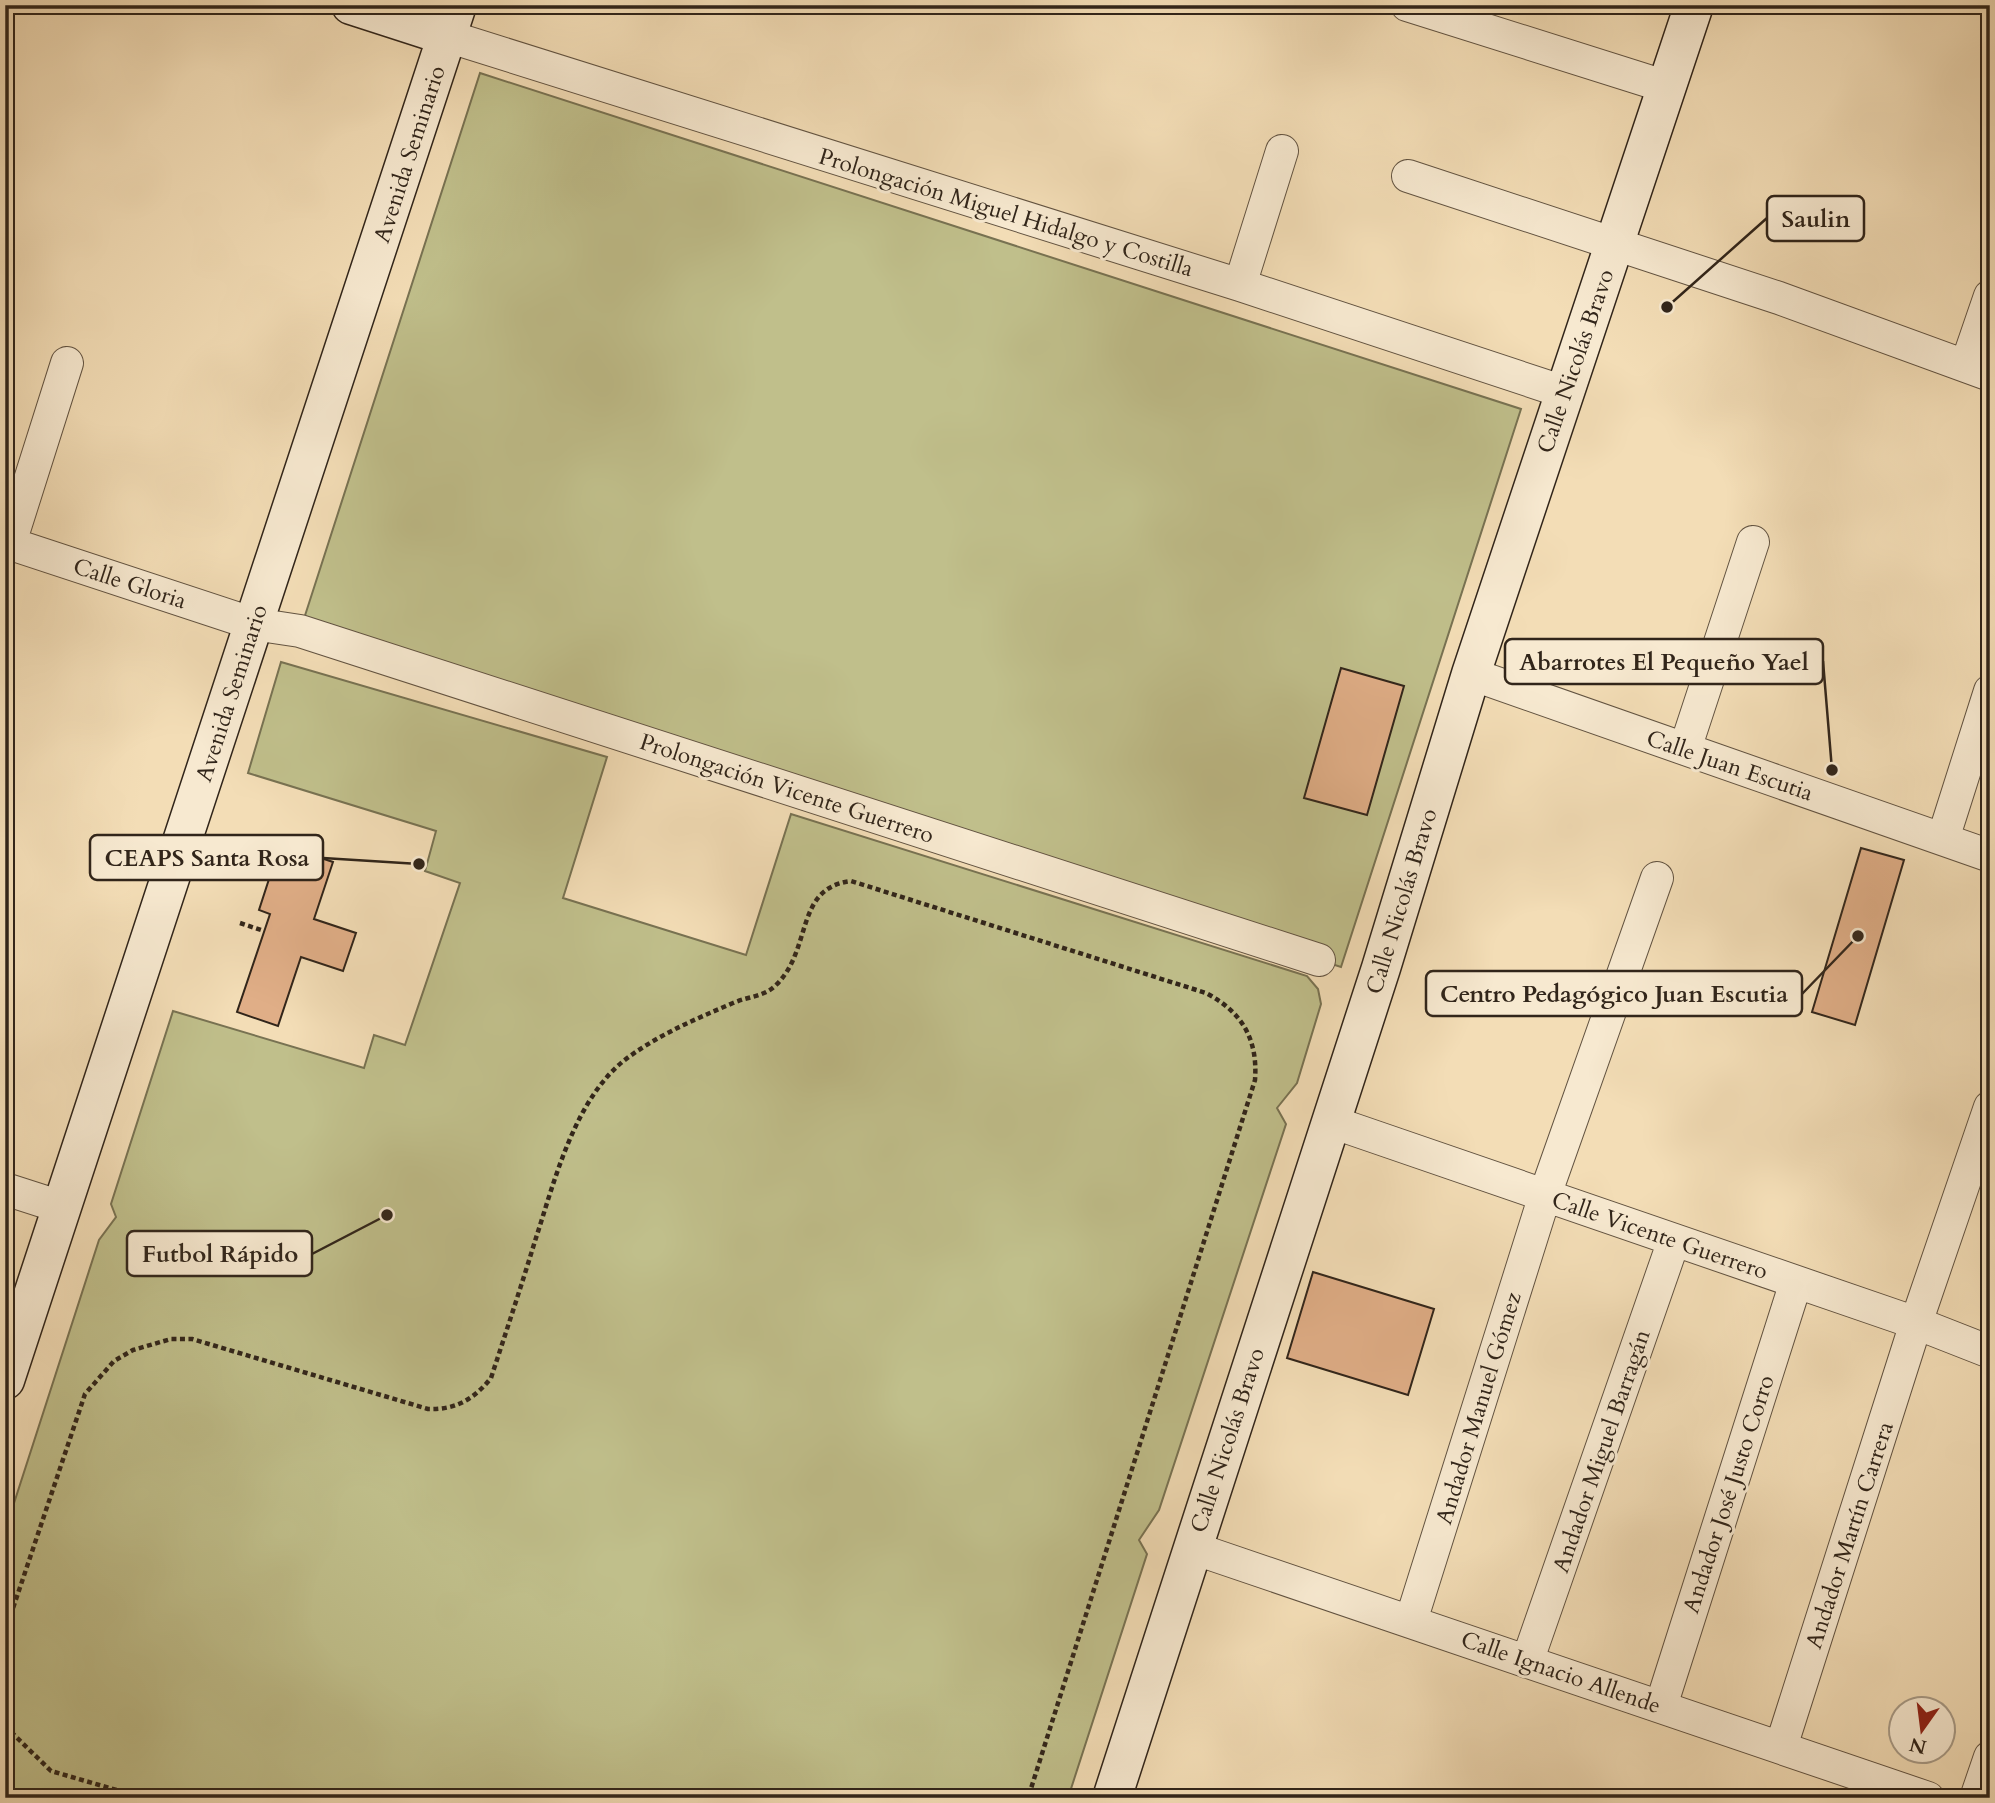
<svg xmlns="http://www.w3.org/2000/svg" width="1995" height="1803" font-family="Cardo,serif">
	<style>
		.green { fill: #c0bf8b; stroke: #787252; stroke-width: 2 }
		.building { fill: #e0ae87; stroke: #31251a; stroke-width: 2 }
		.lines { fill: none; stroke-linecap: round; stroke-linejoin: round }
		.street-casing { stroke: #625341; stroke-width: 34 }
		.secondary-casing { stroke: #31251a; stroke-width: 41 }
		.path { stroke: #31251a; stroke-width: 4.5; stroke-dasharray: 5 3.5; stroke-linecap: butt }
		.street { stroke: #f7e9d0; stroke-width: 32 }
		.secondary { stroke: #f7e9d0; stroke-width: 38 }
		.labels { text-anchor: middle; stroke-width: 6; stroke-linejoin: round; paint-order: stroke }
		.street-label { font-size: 23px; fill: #31251a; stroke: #f7e9d0 }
		.leader { fill: none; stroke: #31251a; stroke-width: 2.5 }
		.callout-dot { fill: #31251a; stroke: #f7e9d0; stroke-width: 2.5 }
		.callout { fill: #f7e9d0; stroke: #31251a; stroke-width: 2.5 }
		.callout-label { font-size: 24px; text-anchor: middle; font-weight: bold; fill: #31251a }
	</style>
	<rect width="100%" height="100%" fill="#f3ddb6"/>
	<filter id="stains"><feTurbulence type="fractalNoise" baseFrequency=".00286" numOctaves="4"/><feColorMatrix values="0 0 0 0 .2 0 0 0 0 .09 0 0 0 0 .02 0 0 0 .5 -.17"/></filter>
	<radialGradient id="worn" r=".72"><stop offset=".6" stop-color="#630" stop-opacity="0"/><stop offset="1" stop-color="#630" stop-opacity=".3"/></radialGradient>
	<path class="green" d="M480 73 1521 409 1341 967 300 631Z
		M281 662 607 757 563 898 746 955 791 814 1307 976 1318 989 1321 1004 1297 1083 1277 1108 1286 1124 1159 1510 1139 1540 1147 1554 1068 1798H5V1531L99 1240 116 1217 111 1204 173 1011 364 1068 374 1035 405 1045 460 883 425 871 436 831 248 773Z"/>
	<path class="building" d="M1341 668 1404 686 1367 815 1304 798Z
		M291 848 333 862 314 919 356 933 343 971 301 957 278 1026 237 1012 270 914 259 910 271 873 282 876Z
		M1861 848 1904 860 1855 1025 1812 1012Z
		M1313 1272 1434 1309 1408 1395 1287 1358Z"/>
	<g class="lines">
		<g class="street-casing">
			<path id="street" d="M1407 5 1667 87
				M447 36 1240 285 1564 392
				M1408 176 1779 298 1990 375
				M1240 285 1282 151
				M1966 366 1990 296
				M5 542 254 624 300 631 1319 960
				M10 543 67 363
				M1471 674 1990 856
				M1685 749 1753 542
				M1943 839 1990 691
				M1329 1121 1916 1323 1990 1352
				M5 1189 61 1207
				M1193 1548 1928 1798
				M1411 1621 1545 1195 1657 878
				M1527 1662 1674 1240
				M1661 1706 1796 1282
				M1781 1747 1916 1323 1990 1107
				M1976 1798 1990 1757"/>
		</g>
		<g class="secondary-casing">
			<path id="secondary" d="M351 5 447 36
				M5 1380 457 5
				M1112 1798 1381 968 1471 674 1694 5"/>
		</g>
		<path class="path" d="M240 923 264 931
			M5 1632 85 1394 114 1361 133 1350 171 1339H192L428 1409C456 1410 474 1399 491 1378 506 1332 521 1287 535 1241 555 1180 575 1095 630 1056 664 1032 696 1019 733 1003 749 996 764 997 776 985 813 949 794 888 851 881L1206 993C1242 1012 1258 1039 1255 1080L1028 1798
			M5 1726 51 1771 144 1798"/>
		<use href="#street" class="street"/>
		<use href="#secondary" class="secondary"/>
	</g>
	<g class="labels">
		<g class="street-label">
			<text transform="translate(409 154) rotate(-72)" y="8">Avenida Seminario</text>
			<text transform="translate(1006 212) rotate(17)" y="8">Prolongación Miguel Hidalgo y Costilla</text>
			<text transform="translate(1575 361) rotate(-71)" y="8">Calle Nicolás Bravo</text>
			<text transform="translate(130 583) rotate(18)" y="8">Calle Gloria</text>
			<text transform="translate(231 693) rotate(-72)" y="8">Avenida Seminario</text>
			<text transform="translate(1730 765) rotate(19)" y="8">Calle Juan Escutia</text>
			<text transform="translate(787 788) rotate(18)" y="8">Prolongación Vicente Guerrero</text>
			<text transform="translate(1401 901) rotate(-73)" y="8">Calle Nicolás Bravo</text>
			<text transform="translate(1660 1235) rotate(19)" y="8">Calle Vicente Guerrero</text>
			<text transform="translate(1478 1408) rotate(-73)" y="8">Andador Manuel Gómez</text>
			<text transform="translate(1227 1440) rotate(-72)" y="8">Calle Nicolás Bravo</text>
			<text transform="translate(1601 1451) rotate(-71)" y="8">Andador Miguel Barragán</text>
			<text transform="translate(1728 1494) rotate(-72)" y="8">Andador José Justo Corro</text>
			<text transform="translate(1849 1535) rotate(-72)" y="8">Andador Martín Carrera</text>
			<text transform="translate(1561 1672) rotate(19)" y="8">Calle Ignacio Allende</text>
		</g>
	</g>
	<path class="leader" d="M1667 307L1767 218M1832 770L1823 661M419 864L323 858M1858 936L1802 994M387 1215L312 1254"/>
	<g class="callout-dot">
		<circle cx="1667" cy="307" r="7"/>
		<circle cx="1832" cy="770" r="7"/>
		<circle cx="419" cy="864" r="7"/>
		<circle cx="1858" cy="936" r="7"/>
		<circle cx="387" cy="1215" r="7"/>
	</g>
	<g class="callout">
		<rect x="1767" y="196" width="97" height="45" rx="7"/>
		<rect x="1505" y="639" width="318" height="45" rx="7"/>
		<rect x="90" y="835" width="233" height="45" rx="7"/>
		<rect x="1426" y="971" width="376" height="45" rx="7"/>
		<rect x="127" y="1231" width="185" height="45" rx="7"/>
	</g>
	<g class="callout-label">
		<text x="1816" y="227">Saulin</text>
		<text x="1664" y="670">Abarrotes El Pequeño Yael</text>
		<text x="207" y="866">CEAPS Santa Rosa</text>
		<text x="1614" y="1002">Centro Pedagógico Juan Escutia</text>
		<text x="220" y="1262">Futbol Rápido</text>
	</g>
	<rect width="1995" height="1803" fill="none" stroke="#f3ddb6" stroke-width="28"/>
	<rect x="7" y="7" width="1981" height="1789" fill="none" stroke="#31251a" stroke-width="3.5"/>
	<rect x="14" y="14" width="1967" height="1775" fill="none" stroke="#31251a" stroke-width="2"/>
	<g transform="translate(1922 1730) rotate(194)"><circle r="33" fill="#f7e9d0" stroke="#a89b87" stroke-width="2"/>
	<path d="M0-5L12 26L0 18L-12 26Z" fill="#8f2418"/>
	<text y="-10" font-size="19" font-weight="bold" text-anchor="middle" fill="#31251a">N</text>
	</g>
	<rect width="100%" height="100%" filter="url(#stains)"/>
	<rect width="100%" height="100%" fill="url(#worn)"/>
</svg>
